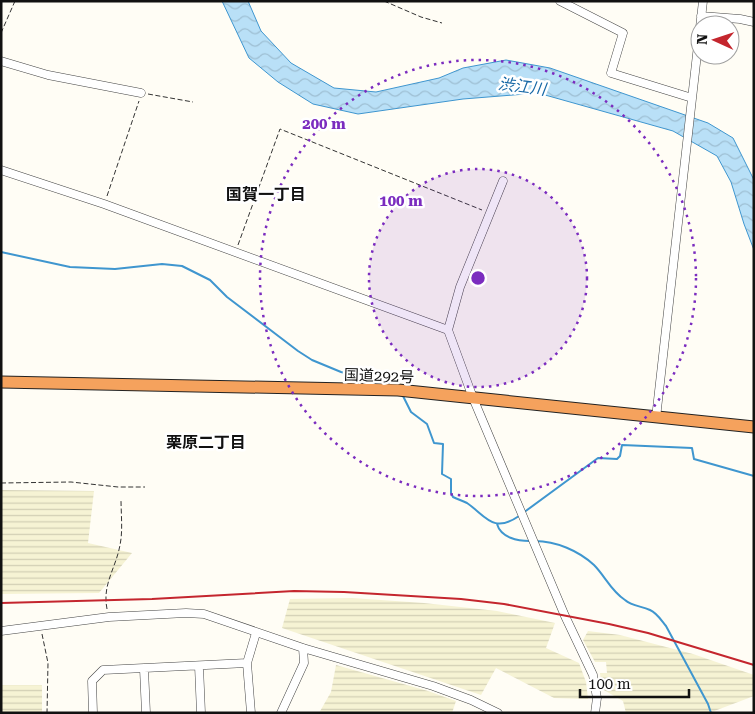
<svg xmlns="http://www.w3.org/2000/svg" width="755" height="714" font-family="'Roboto Serif','Noto Sans JP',serif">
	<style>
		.farmland { fill: url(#farmland-rules) }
		.water { fill: url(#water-waves); stroke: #3f96cf }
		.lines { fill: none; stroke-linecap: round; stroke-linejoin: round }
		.stream { stroke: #3f96cf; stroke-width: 2 }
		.minor-casing { stroke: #444; stroke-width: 9 }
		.highway-casing { stroke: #222; stroke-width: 13 }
		.path { stroke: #333; stroke-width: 1; stroke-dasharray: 5 2.5; stroke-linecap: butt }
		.minor { stroke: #fff; stroke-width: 8 }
		.highway { stroke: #f5a25d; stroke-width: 11 }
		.rail { stroke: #c4262e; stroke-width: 2 }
		.ring { fill: none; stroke: #7b2cbf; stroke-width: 2.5; stroke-dasharray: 2.5 5 }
		.labels { text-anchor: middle; stroke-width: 5; stroke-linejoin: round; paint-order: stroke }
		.street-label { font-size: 15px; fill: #111; stroke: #fff }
		.water-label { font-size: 16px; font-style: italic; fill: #1768a6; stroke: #fff }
		.neighbourhood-label { font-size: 16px; font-weight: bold; fill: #111; stroke: #fff }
		.centre { fill: #7b2cbf; stroke: #fff; stroke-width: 2.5 }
		.ring-label { font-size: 15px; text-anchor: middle; font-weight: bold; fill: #7b2cbf; stroke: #fff; stroke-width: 5; stroke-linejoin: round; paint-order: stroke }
	</style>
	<defs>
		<pattern id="farmland-rules" width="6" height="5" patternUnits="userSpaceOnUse" patternTransform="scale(1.25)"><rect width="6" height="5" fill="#f6f3d4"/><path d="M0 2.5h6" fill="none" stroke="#d2cfb5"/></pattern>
		<pattern id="water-waves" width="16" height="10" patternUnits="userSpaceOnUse" patternTransform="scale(1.25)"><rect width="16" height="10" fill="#b9e0f7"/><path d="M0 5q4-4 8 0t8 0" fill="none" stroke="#9ebfd3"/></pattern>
	</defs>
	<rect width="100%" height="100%" fill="#fffdf5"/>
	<path class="farmland" d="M1 490 94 491 88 543 132 553 99 593 1 594Z
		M352 598 424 603 497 611 555 623 546 648 579 663 586 682 588 699 554 698 496 668 481 695 282 628 290 599Z
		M588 631 620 635 693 654 754 675V696L709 713H626L623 701 602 689 600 673H607L606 662H595L583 640Z
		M336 665 428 691 456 701 452 713H319L331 692Z
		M1 685H42V713H1Z"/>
	<path class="water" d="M222 1H248L261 31 291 63 334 88 376 92 439 78 463 68 506 60 550 68 708 123 733 138 754 180V250L744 224 731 182 717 156 673 131 538 93 463 99 358 114 313 104 278 82 249 58Z"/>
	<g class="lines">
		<path class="stream" d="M1 252 70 267 115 269 162 264 182 266 210 280 227 297 298 351 312 360 341 372 394 385
			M402 394 411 412 427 424 434 443 443 444 442 474 451 479V493L453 497C457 499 463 501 467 503 486 516 493 534 519 516
			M523 513 598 458 617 459 620 456 622 445 692 448 694 459 754 476
			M497 524C501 538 518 541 530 541
			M535 541C556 541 579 551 594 565 605 576 611 591 625 600 632 606 641 606 650 610 657 613 661 620 666 626L708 704 711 713"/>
		<g class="minor-casing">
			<path id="minor" d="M560 1 623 33 611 73 692 98
				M701 16 740 19 754 22
				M1 61 48 75 141 93
				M1 170 104 204 448 330
				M503 181 460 287 448 330 473 398 565 616 593 675 597 698 595 713
				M656 418 703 1
				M1 631 109 617 186 613 204 614 303 648 433 686 471 700 498 713
				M247 663 256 633
				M199 666 201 713
				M144 669 146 713
				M93 713 92 681 103 670 247 663 251 713
				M281 713 304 663 303 648"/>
		</g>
		<g class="highway-casing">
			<path id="highway" d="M1 382 398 390 754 427"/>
		</g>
		<path class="path" d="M384 1 421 17 442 23
			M1 33 15 1
			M148 94 193 102
			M107 196 139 101
			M238 245 280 129 482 210
			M1 483 71 482 118 487H145
			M107 609C102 584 116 568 120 545 123 531 121 514 121 499
			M42 634 48 663 47 713"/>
		<use href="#minor" class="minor"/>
		<use href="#highway" class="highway"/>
		<path class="rail" d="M1 603 152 599 294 591 344 592 461 599 504 604 609 624 648 633 754 665"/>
	</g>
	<circle cx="478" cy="278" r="109" fill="#7b2cbf" fill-opacity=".12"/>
	<g class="ring">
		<circle cx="478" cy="278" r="109"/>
		<circle cx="478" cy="278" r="218"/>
	</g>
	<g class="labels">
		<g class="street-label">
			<text transform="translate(379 376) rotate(2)" y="5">国道292号</text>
		</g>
		<g class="water-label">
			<text transform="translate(522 86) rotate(7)" y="6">渋江川</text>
		</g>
		<g class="neighbourhood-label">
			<text x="266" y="200">国賀一丁目</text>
			<text x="206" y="448">栗原二丁目</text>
		</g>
	</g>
	<circle cx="478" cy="278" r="8" class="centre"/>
	<g class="ring-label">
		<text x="324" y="129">200 m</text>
		<text x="401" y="206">100 m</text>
	</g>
	<rect width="755" height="714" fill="none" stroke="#111111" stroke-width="5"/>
	<g transform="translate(715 40) rotate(273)"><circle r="24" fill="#ffffff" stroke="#a0a0a0"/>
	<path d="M0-4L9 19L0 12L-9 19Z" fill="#c4262e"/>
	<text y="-8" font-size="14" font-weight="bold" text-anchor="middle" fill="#111111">N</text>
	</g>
	<path d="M580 689v8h109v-8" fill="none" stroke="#111111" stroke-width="2.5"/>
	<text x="588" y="689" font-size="15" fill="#111111" stroke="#ffffff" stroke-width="4" paint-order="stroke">100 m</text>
</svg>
